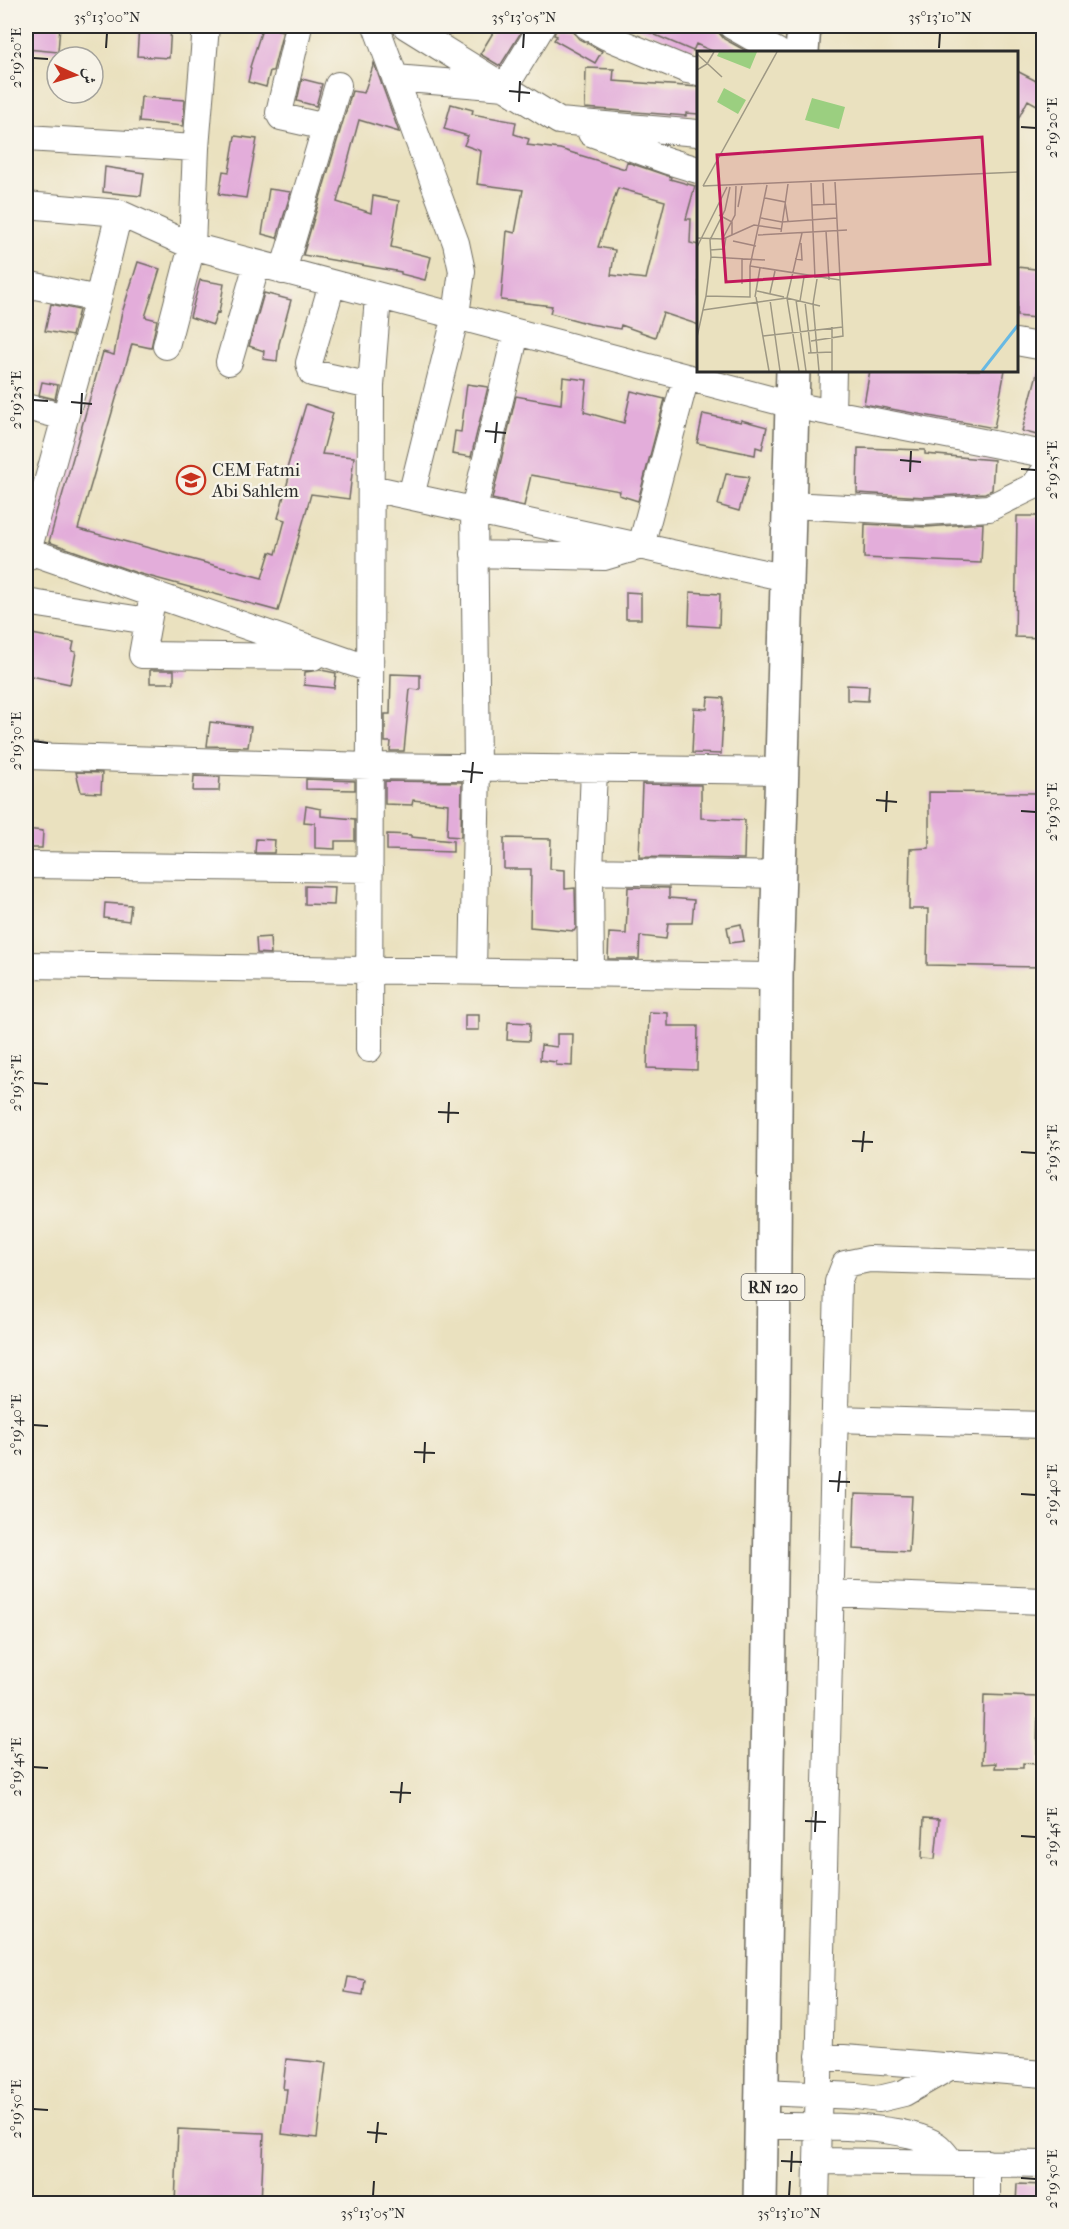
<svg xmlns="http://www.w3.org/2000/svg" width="1069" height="2229" font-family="'IM FELL French Canon',Amiri,serif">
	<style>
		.building { fill: #e3adda; fill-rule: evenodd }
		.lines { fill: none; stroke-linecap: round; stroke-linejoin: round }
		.minor-casing { stroke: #6e6b5f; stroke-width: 28 }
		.major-casing { stroke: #6e6b5f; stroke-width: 36 }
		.minor { stroke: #fff; stroke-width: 26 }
		.major { stroke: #fff; stroke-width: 33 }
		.ticks { fill: none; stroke: #2b2b2b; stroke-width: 2 }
		.labels { text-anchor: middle; stroke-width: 4.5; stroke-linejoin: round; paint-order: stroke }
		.shield { fill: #f7f3e8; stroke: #686764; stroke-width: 1.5 }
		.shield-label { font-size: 16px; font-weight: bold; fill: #2b2b2b }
		.poi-label { font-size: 18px; fill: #2b2b2b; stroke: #f7f3e8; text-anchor: start }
		.inset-river { fill: none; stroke: #68b9e3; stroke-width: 3 }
		.inset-road { fill: none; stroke: #9e9884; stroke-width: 1.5 }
		.view { fill: #c2185b; fill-opacity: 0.15; stroke: #c2185b; stroke-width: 3 }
		.inset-edge { fill: none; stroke: #2b2b2b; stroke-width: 3 }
		.neatline { fill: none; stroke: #2b2b2b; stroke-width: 2 }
		.ticks-label { font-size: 15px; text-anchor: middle; fill: #2b2b2b }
	</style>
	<rect width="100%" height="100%" fill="#f7f3e8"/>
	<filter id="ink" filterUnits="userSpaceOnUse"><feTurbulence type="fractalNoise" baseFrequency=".0167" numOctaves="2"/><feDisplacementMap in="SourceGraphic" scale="12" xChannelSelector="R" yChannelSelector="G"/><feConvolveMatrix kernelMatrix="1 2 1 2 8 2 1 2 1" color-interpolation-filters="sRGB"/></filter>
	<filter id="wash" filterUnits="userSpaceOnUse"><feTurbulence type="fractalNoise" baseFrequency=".008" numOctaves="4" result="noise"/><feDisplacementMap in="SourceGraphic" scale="24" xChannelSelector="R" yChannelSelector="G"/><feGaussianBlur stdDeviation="1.35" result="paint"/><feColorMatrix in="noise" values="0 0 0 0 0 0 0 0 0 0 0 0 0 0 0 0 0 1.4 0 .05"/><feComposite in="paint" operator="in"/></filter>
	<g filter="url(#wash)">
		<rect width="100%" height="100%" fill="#eae1bf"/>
		<g id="blocks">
			<path class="building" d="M28 26H60L58 52 27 49Z
				M139 26H171L169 58 137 56Z
				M263 26 283 31 273 71H270L266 87 248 82 251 68 250 67Z
				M497 26H525L500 66 480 54Z
				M557 26H572L574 33 579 39 602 51 595 63 554 40 557 36 554 35Z
				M634 26H717L719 33 724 39 748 52H714L696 44 693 51Z
				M374 63 399 132 359 120 337 202 371 213 373 196 399 201 391 247 431 257 425 280 401 274V272L303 255 352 91 364 93Z
				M586 68 614 69 613 81 699 87V114L686 113V116L585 108Z
				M1017 71 1044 85V109L1028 100 1017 121Z
				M302 79 322 84 316 106 297 101Z
				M141 97 185 100 183 126 139 122Z
				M451 104 473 110 472 114 516 122 514 134 529 139 527 145 560 149 625 169 627 162 671 177 670 179 695 186 686 219H691L690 243 699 245V325L663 313 655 337 621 325 620 329 590 324 550 313 552 306 501 300 507 231 515 233 523 190 477 184 481 151 464 145 468 136 444 129ZM618 188 665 201 646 279 611 275 615 250 598 247Z
				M235 136 257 139 246 198 219 194 223 171 229 172Z
				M105 167 144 173 141 196 103 192Z
				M269 189 291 192 277 238 262 234Z
				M138 262 160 269 145 317 157 320 151 348 132 344 78 529 262 578 270 552 276 554 285 520 278 518 290 473 286 472 306 404 333 413 322 454 354 457 349 499 311 494 278 611 137 573 49 542 103 352 114 355 121 316Z
				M1017 267 1044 270V319L1017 316Z
				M200 280 224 284 219 313 217 312 213 325 190 317Z
				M264 293 291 300 279 344 277 361 263 359 264 351 249 346Z
				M51 304 79 310 72 336 45 331Z
				M1039 366 1044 367V437L1022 431Z
				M870 370H1005L994 428 864 404Z
				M563 377 587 380 584 412 624 423 631 391 665 399 638 501 619 495 620 491 531 475 524 506 492 499 516 396 561 404Z
				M42 382 58 385 55 399 39 395Z
				M467 384 488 387 471 457 452 454 455 431 461 432Z
				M703 414 741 422V420L767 427 762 449 756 447 755 455 697 443Z
				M858 448 925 450V454L994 460 992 490 985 493 925 497 857 493Z
				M726 474 749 477 739 511 718 505Z
				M1017 516H1044V638L1015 637Z
				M983 523 981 563 864 558 865 524 926 527Z
				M626 592 641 593V619H626Z
				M690 592 720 594 719 627 689 625Z
				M32 634 74 642 72 651 76 652 70 684 26 675Z
				M150 670H174V683H150Z
				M321 670 336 673 334 688 304 685 305 672Z
				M391 674 420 675V690L410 689 404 751H390L391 742H385V714H390Z
				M847 685 869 686 868 701 847 700Z
				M708 697 724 698 721 754 692 753 694 708 707 709Z
				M210 722 251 727 248 747 207 746Z
				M76 772 102 773 101 793 81 792Z
				M194 776 220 777 219 791H193Z
				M306 779 355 781V790L306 789Z
				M385 781 462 782 461 837 447 836 448 804 413 800 412 805 385 804Z
				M642 784 701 785V818L745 820 744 859 639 857Z
				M929 792 1044 793V967L927 965 928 909H909L910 849 929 848Z
				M306 806 321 809V816L355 819V841H335V849L315 848V823L304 822Z
				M26 829 43 831 42 848H26Z
				M387 834 411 835V837L453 841V852L387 850Z
				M504 838 551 839 550 869 565 870V889L575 888 576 928 574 931 530 927 531 869H504Z
				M256 839 275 840 274 853H255Z
				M305 886 335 887 334 905 305 904Z
				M628 887 669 888V898L694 900 692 923H668L666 939 640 936 639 959H608L609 933 626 934Z
				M105 903 131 905 129 921 104 918Z
				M741 924 744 941 730 943 727 927Z
				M270 937 271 954 257 953 256 938Z
				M649 1012 668 1013V1026H698L697 1070 647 1068Z
				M465 1015H479V1030H465Z
				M508 1022 530 1023 529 1041 507 1040Z
				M557 1034H573L572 1066 556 1065V1062L540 1060 541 1045 557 1047Z
				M855 1494 912 1496 909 1552 853 1549Z
				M984 1695 1038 1697 1037 1764 1023 1763V1768H995L996 1763 982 1764Z
				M924 1818 939 1819 935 1859 922 1858Z
				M348 1977 365 1980 363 1995 345 1992Z
				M286 2059 326 2063 317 2138 282 2134 287 2089H283Z
				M178 2129 264 2133 261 2204H175Z
				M1017 2184 1044 2185V2204H1016Z"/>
		</g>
	</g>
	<g filter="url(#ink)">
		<use href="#blocks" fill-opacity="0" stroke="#6e6b5f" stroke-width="1.5"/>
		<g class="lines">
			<g class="minor-casing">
				<path id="minor" d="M299 26 279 113 281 117 326 127
					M376 26 456 243 462 271 456 315 411 496
					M406 26 559 121 698 133
					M587 26 605 36 687 70 698 72
					M732 26 778 52
					M395 78 505 87 542 26
					M591 133 668 161 698 170
					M26 138 196 148
					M26 205 119 213 192 246 792 405 1044 454
					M283 271 338 85
					M26 284 98 299
					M332 284 309 363 312 373 371 386
					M1016 342 1044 347
					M166 346 192 246 196 148 206 26
					M229 362 257 264
					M26 407 65 417
					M832 413 833 370
					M371 488 787 578
					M789 505 925 512 989 508 1034 486 1044 472
					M26 550 370 669
					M474 554 604 557 641 546 686 377
					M26 558 98 299 119 213
					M153 594 142 655 313 657
					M26 602 148 621
					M26 756 370 766 782 771
					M26 865 370 869
					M590 871 779 875
					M26 965 776 976
					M473 971 477 767 474 509 516 333
					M591 973 590 871 594 769
					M369 1049 371 386 378 297
					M835 1419 1044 1425
					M830 1593 1044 1601
					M819 2056 1044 2074
					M761 2092 857 2096 879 2099 904 2093 951 2066
					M761 2126C801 2126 904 2123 936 2145 942 2149 947 2157 952 2163
					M817 2161 1044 2164
					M816 2204 838 1282 845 1264 869 1259 1044 1264
					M987 2204V2163"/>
			</g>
			<g class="major-casing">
				<path id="major" d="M802 52 804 26
					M760 2204 773 1392 776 976 793 370"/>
			</g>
			<use href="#minor" class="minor"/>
			<use href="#major" class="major"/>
		</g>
	</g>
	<path class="ticks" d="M106 48 107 33M523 48 524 33M939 48 940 33M33 58 48 59M509 91 530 93M519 102 520 81M1021 127 1036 128M33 400 48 401M71 402 92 404M81 414 82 393M485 431 506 433M495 443 497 422M900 460 921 462M1021 469 1036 470M910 472 911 451M33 741 48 743M462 771 483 773M471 783 473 762M876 800 897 802M1021 811 1036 812M886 812 887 791M33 1083 48 1084M438 1112 459 1113M448 1123 449 1102M852 1141 873 1142M862 1152 864 1131M1021 1152 1036 1153M33 1425 48 1426M414 1452 435 1453M424 1463 425 1442M829 1481 850 1482M838 1492 840 1471M1021 1494 1036 1495M33 1767 48 1768M390 1792 411 1793M400 1803 402 1782M805 1821 826 1822M815 1832 816 1811M1021 1836 1036 1837M33 2109 48 2110M367 2132 387 2134M376 2143 378 2122M781 2161 802 2162M791 2172 792 2151M1021 2178 1036 2179M373 2196 374 2181M789 2196 790 2181"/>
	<defs>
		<g id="school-ring" transform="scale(1.5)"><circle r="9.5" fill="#f7f3e8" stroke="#c8321e" stroke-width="1.5"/><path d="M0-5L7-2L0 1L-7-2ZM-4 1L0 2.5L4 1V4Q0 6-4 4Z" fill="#c8321e"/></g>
	</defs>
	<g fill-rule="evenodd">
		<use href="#school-ring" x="191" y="480"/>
	</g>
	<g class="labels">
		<rect class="shield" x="741.5" y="1274" width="63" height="26" rx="4.5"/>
		<g class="shield-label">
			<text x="773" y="1293">RN 120</text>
		</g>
		<g class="poi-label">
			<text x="212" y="476">CEM Fatmi<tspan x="212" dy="21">Abi Sahlem</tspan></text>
		</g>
	</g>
	<g transform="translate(697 51)">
		<rect width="321" height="321" fill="#eae1bf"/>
		<path d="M22 1H60L53 18 20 5ZM27 37 49 49 41 63 20 51ZM115 47 148 56 142 78 108 69Z" fill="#9bcf80"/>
		<path class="inset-river" d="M285 320 321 274"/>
		<path class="inset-road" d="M0 3 25 26M0 19 10 13 17 1M114 132 118 227M126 132 127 154M6 135 321 121M6 135 80 1M68 147 88 151 91 170M115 154 139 153M41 156 45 135M22 164 35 171V184M64 167 85 171 140 167M129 180 132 229M84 181 91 133M61 184 150 179M0 187 26 188 57 174 84 178M26 187 38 164 39 135M36 190 59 195M0 196 30 136M13 199 27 198 29 186M14 206 13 189 28 159 33 136M45 207V233M98 208 105 209 104 192M53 215 143 229M120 228 116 253 122 320M60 240 87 246M73 242 78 220M9 245 14 206 68 209M58 246 63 217M59 246 72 320M73 249 83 320M99 249 109 320M103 250 107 226M108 251 114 302M6 259 90 247 123 255M135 276V320M66 285 146 276M0 286 9 245 53 246V215L70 134M114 290 146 285 138 131M111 302 135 301M102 320 90 247 105 182"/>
		<path class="view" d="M285 86 293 213 29 231 20 104Z"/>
		<rect width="321" height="321" class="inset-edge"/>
	</g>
	<rect width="1069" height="2229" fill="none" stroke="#f7f3e8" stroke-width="66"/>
	<g transform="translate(75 75) rotate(94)"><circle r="28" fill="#f7f3e8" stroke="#a5a39c" stroke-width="1.5"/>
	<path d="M0-4.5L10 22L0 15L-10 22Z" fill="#c8321e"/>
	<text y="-9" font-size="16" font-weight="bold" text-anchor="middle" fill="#2b2b2b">ش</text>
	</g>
	<rect x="33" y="33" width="1003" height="2163" class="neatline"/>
	<g class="ticks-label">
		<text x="107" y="22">35°13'00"N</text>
		<text x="524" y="22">35°13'05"N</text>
		<text x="940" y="22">35°13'10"N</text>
		<text transform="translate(16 58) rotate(-90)" y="5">2°19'20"E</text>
		<text transform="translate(1052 128) rotate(-90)" y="5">2°19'20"E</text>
		<text transform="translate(16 400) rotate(-90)" y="5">2°19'25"E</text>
		<text transform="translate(1052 470) rotate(-90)" y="5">2°19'25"E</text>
		<text transform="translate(16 741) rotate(-90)" y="5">2°19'30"E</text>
		<text transform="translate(1052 812) rotate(-90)" y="5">2°19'30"E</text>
		<text transform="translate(16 1083) rotate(-90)" y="5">2°19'35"E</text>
		<text transform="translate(1052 1153) rotate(-90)" y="5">2°19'35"E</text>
		<text transform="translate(16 1425) rotate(-90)" y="5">2°19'40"E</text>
		<text transform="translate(1052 1495) rotate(-90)" y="5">2°19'40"E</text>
		<text transform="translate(16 1767) rotate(-90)" y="5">2°19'45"E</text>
		<text transform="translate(1052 1837) rotate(-90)" y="5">2°19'45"E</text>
		<text transform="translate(16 2109) rotate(-90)" y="5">2°19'50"E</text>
		<text transform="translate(1052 2179) rotate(-90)" y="5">2°19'50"E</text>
		<text x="373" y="2218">35°13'05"N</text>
		<text x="789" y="2218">35°13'10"N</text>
	</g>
</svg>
